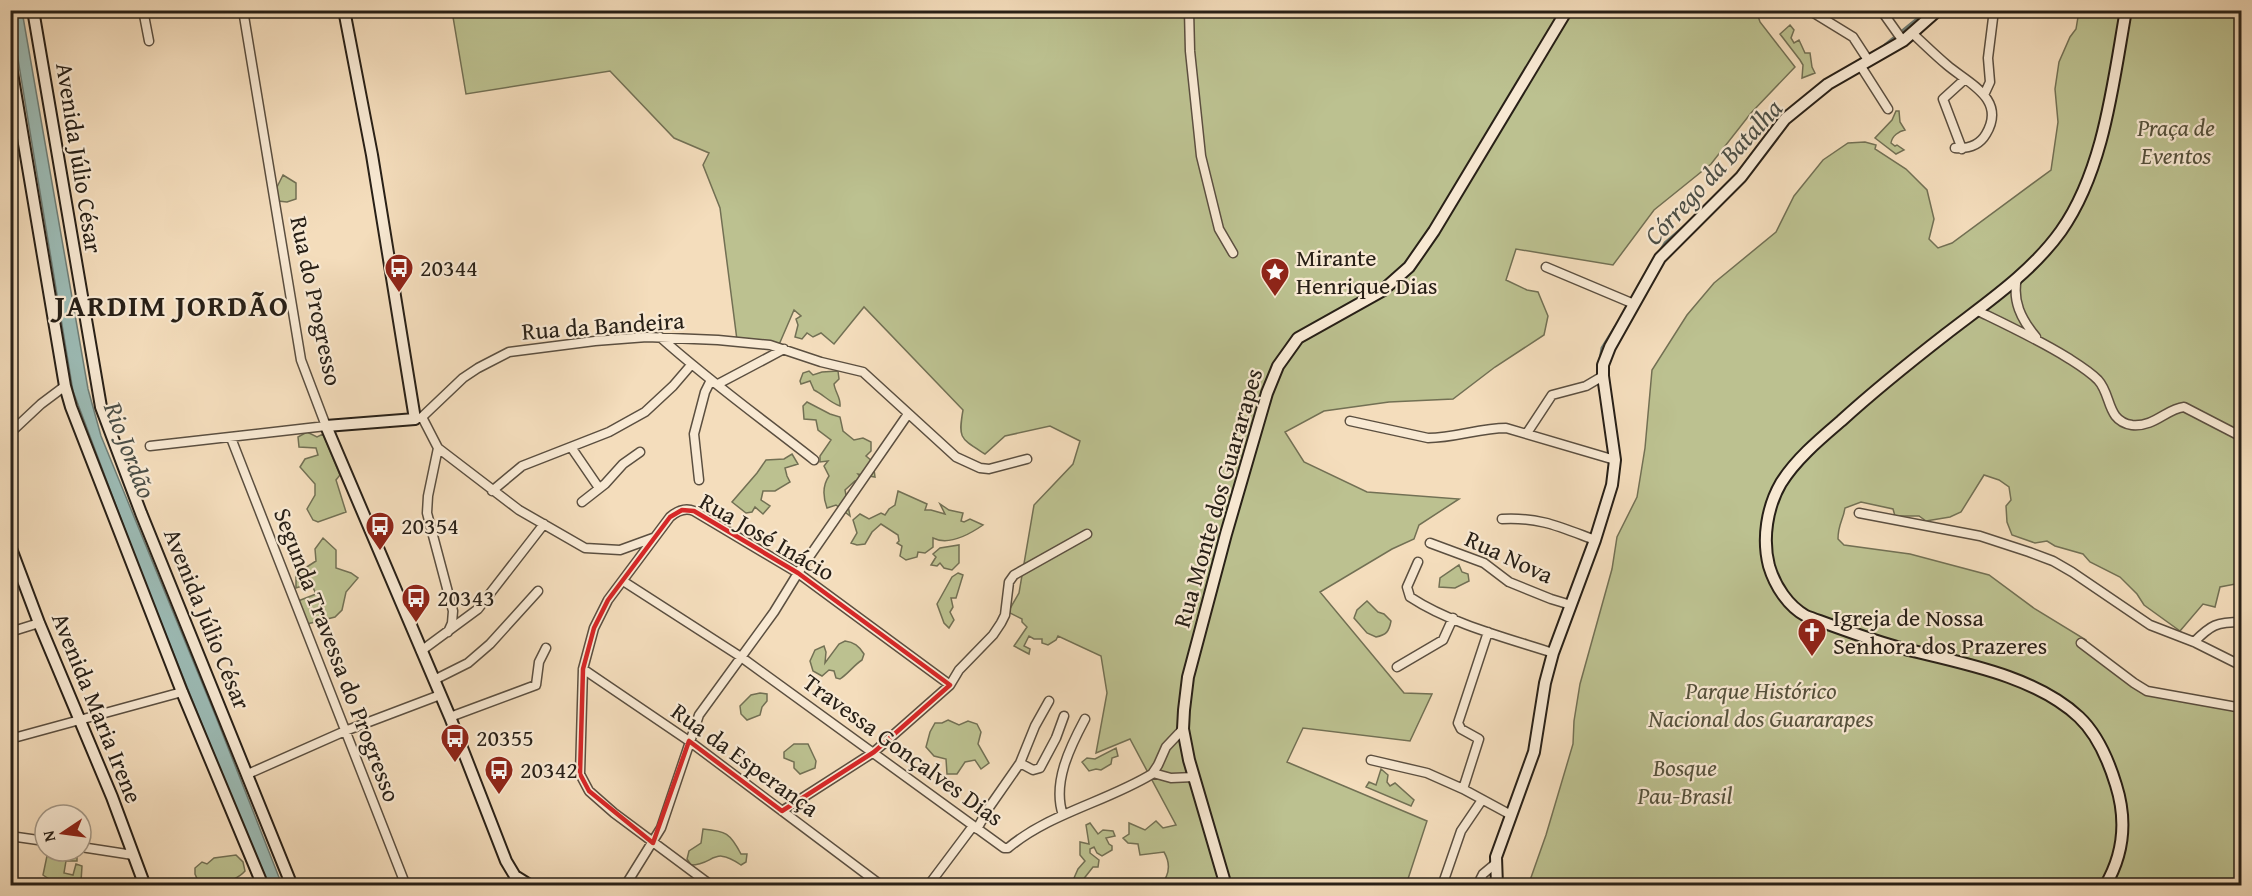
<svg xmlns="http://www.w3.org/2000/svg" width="2252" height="896" font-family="'Gentium Book Plus',serif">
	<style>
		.green { fill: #bcc190; stroke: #727054; stroke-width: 1.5 }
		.water { fill: #9cbbb5; stroke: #6e7d76; stroke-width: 1.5 }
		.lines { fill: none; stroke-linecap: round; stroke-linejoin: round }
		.stream { stroke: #6e7d76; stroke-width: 3 }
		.street-casing { stroke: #5b4f40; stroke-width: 11 }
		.secondary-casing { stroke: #282017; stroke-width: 14 }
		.street { stroke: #f8e9d3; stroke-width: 8 }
		.secondary { stroke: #f8e9d3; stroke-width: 10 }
		.marked { fill: none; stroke: #d62828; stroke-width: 4.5; stroke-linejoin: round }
		.labels { text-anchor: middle; stroke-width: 4.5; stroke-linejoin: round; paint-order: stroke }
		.park-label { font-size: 24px; font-style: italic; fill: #54503b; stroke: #f8e9d3 }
		.street-label { font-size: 24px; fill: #282017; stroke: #f8e9d3 }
		.poi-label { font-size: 24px; fill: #282017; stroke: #f8e9d3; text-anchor: start }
		.water-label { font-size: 26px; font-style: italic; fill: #4b4e46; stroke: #f8e9d3 }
		.district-label { font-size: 30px; font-weight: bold; letter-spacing: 1.5px; fill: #282017; stroke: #f8e9d3 }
	</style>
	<rect width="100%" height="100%" fill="#f4ddbc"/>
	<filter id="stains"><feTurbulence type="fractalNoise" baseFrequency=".00333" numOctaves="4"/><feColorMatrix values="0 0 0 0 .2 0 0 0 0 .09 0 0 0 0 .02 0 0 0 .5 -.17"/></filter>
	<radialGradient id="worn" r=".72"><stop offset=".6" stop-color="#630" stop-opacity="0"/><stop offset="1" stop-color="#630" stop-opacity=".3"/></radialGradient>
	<path class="green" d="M1756 10 1760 22 1795 67 1751 113 1711 164 1654 210 1613 265 1516 249 1506 280 1527 290 1538 292 1548 316 1544 335 1495 367 1453 399 1389 402 1324 411 1285 432 1304 462 1367 492 1459 499 1419 525 1414 539 1392 549 1320 592 1404 693 1432 694 1410 741 1303 728 1287 762 1427 821 1406 885 1160 886C1170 875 1171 864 1164 852L1140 855 1138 844 1128 843 1123 838 1129 834V823L1145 830 1156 821 1163 828 1176 825 1130 739 1096 753 1107 693 1101 656 1058 636 1056 640 1048 645 1042 643V639H1034L1029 636 1024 646 1030 649 1029 654 1014 646 1027 627 1022 622V619L1008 612 1019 593 1034 505 1073 464 1080 441 1050 426 1005 436 985 454C960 438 958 439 963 410L864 307 834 344 821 333 813 337 807 333 802 339 795 337 798 325 796 319 801 316 794 310 778 347 737 340 720 208 703 165 709 153 674 138 610 71 466 94 452 11Z
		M2079 11H2241V583L2220 587 2215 607 2203 604 2180 631 2144 605 2137 594 2120 577 2090 562 2083 554 2055 546 2047 541 2035 543 2012 535 2007 522 2006 506 2011 500 2009 487 1999 480 1984 475 1961 512 1950 517 1926 521 1919 516H1895L1893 509 1861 502 1845 508C1843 521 1838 524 1838 539L1844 545 1910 554 1989 575 2035 609 2086 640 2090 655 2143 688 2241 706V885L1528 886 1546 835 1573 744 1574 721 1580 684 1612 569 1617 537 1637 497 1645 448 1652 370 1687 315 1714 283 1776 232 1794 196 1823 160 1848 143 1865 142 1876 145 1875 149 1906 169 1927 190 1934 219 1929 239 1938 248 1952 243 2051 170 2058 122 2055 89 2059 62 2070 37 2076 29Z
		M1790 25 1794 30 1791 38 1794 43 1799 40 1805 53H1810L1812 67 1815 73 1802 78 1803 65 1800 60 1780 34Z
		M1896 111H1899L1900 122 1905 130C1899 131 1892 136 1891 143L1895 146 1897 145 1904 150 1896 154 1875 138 1892 120Z
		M283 175 296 183V199L287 202 278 201 275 191Z
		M809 371 813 375 822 372 838 371 839 379 834 384C835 392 841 398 840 406 829 402 824 395 814 390L810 381 801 384 800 381 803 373Z
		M807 402 830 414 840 417 843 431 854 440 863 438 871 442V451L866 456 873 462 875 477 858 474 862 479 855 481 845 490 850 516 836 505 827 508C823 497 822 486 829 476L824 466 828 461 820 462V456L831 440 818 430 816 420 804 419 803 406Z
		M307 432 317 437 323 434 340 475 336 480 346 512 318 522 313 520 307 509 315 495V484L300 467 305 459 318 455 316 448 299 447 298 437Z
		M792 454 798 464 785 468 787 476 790 482 775 491H763L761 500 770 506 763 514 755 507 752 512 746 513 732 502 757 473 766 460 784 459Z
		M898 491 927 504 925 510H931L945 514 940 504 949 510 963 513 961 521 964 522 970 519 983 525C970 534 949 546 933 538V547L925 553 918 552 917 557 906 560 900 556 902 546 897 543 899 541 898 535 881 524 872 532 865 544 857 545 851 543 857 533 853 520 860 514 869 519 881 513 885 515 889 509 895 505Z
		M323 538 336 550V568L351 573 358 578 346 592 342 610 335 617 303 625 298 601 316 594 311 583 296 588V574L316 561 315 549Z
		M959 545V563L952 570 944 568 940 563 937 566 931 565 936 557 933 554 940 548Z
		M1459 565 1462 572 1468 574 1469 581 1455 588 1439 587 1440 578Z
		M958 573 963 575 956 598H951L953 607 950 612 954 620 949 628 944 623 937 604 952 577Z
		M1367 601 1378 612 1384 614 1391 621C1389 632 1386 635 1376 637L1367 633 1354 618 1357 610Z
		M845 641C854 642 859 646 864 654L862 660C854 665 849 673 840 679L836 678 834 671 829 670 822 676 813 671 810 661 815 650 824 646 826 652 825 663 839 644Z
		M760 693 767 694V701L762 707 760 715 747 720 741 714 740 706 751 695Z
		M948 720 959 725 968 721 977 724 981 732 978 744 989 763 981 769 975 760 965 762 957 774H947L946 759 934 756 926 747 930 732 935 723H942Z
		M794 744H808L816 761 815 768 800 774 794 768V762L784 758V752Z
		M1116 748 1118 756 1112 758 1111 764 1101 770 1096 769 1089 771 1082 762 1087 758 1095 759Z
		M1381 769 1388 775 1387 782 1390 786 1395 783 1414 800 1411 806 1366 787 1369 782 1376 785Z
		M1090 823 1098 834 1103 830 1113 831 1115 836 1106 838 1109 844 1112 846V850L1102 856 1097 853 1094 847 1090 849V853L1099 860 1098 867H1093L1082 881 1074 878 1078 869 1085 861 1080 855V842L1089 844 1086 825Z
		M703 829C726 831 730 833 741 854H747L746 862 741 865C713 845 714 865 691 865L687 859 689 851 701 843Z
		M48 851H74L77 855V861H66L64 873 73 875 76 864 82 866 81 882 89 885H48L49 879 43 875Z
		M236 855 243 862 245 871C239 878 232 879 225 885H200L195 874V868L202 862 207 864 214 858Z"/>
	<path class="water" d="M10 11H22L88 389 101 436 216 717 282 885H267L265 881 142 575 73 391Z"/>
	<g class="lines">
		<path class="stream" d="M1885 45 1928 10
			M1660 251 1665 243 1687 224
			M1599 365 1602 348 1615 327"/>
		<g class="street-casing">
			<path id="street" d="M143 10 149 41
				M1189 10 1190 51 1201 156 1219 229 1233 253
				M1809 10 1853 37 1868 60
				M1881 10 1903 41
				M1912 33C1924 44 1935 55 1947 65 1968 83 2007 99 1986 134 1979 146 1968 149 1955 148
				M1860 65 1888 109
				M1984 95 1990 82 1988 58 1994 10
				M1962 149 1943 99 1965 79
				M1546 267 1634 304
				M2017 278C2012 301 2021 319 2036 337
				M1978 311C2009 326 2039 340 2068 358 2079 365 2089 371 2098 380 2112 395 2106 421 2132 425 2155 427 2166 409 2184 407L2242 437
				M660 337C709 381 762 419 814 460
				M718 384 784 349
				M422 417 438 448 428 496 427 513 453 611 452 623 448 632
				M415 419 422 417 463 378 478 368 509 352 595 341 647 337 718 340 770 345 821 362 863 372 956 457 980 468 989 469 1027 459
				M1350 421 1428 438C1455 438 1480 428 1506 428L1615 460
				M10 433 41 404 65 386
				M1527 433 1552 395 1586 386 1603 376
				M231 438 406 886
				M150 446 326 426 301 360 243 10
				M571 447 599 488
				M438 448 519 510 585 548 620 550 653 538
				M699 480 694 434 705 392 711 380
				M492 491 522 466 609 432 645 412 673 386 691 365
				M582 502 605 484 623 464 640 452
				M1859 513 1980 536 2029 552 2053 561 2072 572 2150 625 2194 642 2242 666
				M1502 519C1540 517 1560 527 1595 540
				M1430 543 1484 563 1509 582 1551 599 1571 605
				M1418 562 1407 587 1410 597C1451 624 1507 638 1553 653
				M623 581 741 657 1004 848H1008C1050 813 1106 802 1152 774L1158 765 1166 747 1183 729
				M10 632 39 623
				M2194 642C2211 625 2216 622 2242 622
				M2081 643 2134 683 2147 691 2242 708
				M421 651 478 609 544 524
				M1397 667 1443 640 1453 618
				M583 669 689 741 882 886
				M434 680 468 663 490 644 538 591
				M450 717 536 685 539 662 546 648
				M10 739 182 692
				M1371 760 1427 773 1463 789 1511 815
				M1020 763 1033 770 1040 768 1056 738 1064 716
				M1153 773 1171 778 1194 777
				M248 774 345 731 440 695
				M1463 789 1479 739 1461 729 1458 723 1488 632
				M782 811 874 752 950 685 959 670 993 635 1001 623 1005 615 1009 582 1014 575 1087 534
				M1063 815C1052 783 1070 747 1085 719
				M977 829 988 809 1020 763 1035 726 1049 701
				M10 836 45 841
				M81 847 133 855
				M512 886 515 876
				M625 886 661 828 699 715 774 612 798 573 908 414
				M712 886 614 813 589 791 580 774 583 669 594 628 608 600 670 517C677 511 685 507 694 511L798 573 950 685
				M928 886 973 826
				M1442 886 1461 831 1482 800
				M1477 886 1483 874 1495 864"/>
		</g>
		<g class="secondary-casing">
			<path id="secondary" d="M33 10 101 407 141 513 292 886
				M344 10 372 155 415 419 326 426 450 717 506 861 515 876 531 886
				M10 61 65 386 71 407 182 692 263 886
				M10 546 39 623 112 797 145 886
				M1226 886 1189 760 1183 729 1184 710 1188 677 1226 534 1267 393 1278 366 1298 338 1382 291 1409 267 1434 231 1567 10
				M1497 886 1496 857 1534 752 1545 683 1553 653 1595 540 1612 485 1615 460 1603 376V365L1610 347 1660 258 1741 177 1785 119 1828 84 1903 41 1938 10
				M2105 886C2124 854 2127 820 2116 785 2109 762 2097 734 2079 717 2033 674 1955 662 1897 647 1867 639 1836 627 1806 616 1788 606 1775 586 1769 566 1762 539 1767 507 1781 483 1796 459 1820 439 1841 421 1875 390 1910 362 1946 334 1986 303 2031 273 2061 231 2104 170 2113 83 2126 10"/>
		</g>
		<use href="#street" class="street"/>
		<use href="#secondary" class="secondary"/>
	</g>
	<path class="marked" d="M682 510 694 511 798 573 950 685 874 752 782 811 689 741 653 843 589 791 580 774 583 669 594 628 608 600 670 517Z"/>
	<defs>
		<g id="bus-pin" transform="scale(1.5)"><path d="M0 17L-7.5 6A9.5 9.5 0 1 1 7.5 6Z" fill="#8f2418" stroke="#f8e9d3"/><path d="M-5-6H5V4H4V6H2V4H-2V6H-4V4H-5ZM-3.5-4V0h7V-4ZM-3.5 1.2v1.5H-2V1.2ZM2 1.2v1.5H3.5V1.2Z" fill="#fff"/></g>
		<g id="sight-pin" transform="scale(1.5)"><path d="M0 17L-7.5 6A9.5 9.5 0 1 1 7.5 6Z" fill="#8f2418" stroke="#f8e9d3"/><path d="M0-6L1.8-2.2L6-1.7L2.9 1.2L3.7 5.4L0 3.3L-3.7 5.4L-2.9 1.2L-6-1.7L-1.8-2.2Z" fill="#fff"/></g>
		<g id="church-pin" transform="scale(1.5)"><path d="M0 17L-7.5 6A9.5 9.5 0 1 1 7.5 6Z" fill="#8f2418" stroke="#f8e9d3"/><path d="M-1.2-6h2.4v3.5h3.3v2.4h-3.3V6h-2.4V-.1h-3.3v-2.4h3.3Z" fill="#fff"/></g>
	</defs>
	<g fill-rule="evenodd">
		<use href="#bus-pin" x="399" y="268"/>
		<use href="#sight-pin" x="1275" y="272"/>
		<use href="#bus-pin" x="380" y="526"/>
		<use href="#bus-pin" x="416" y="598"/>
		<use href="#church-pin" x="1812" y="632"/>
		<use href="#bus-pin" x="455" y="738"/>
		<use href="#bus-pin" x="499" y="770"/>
	</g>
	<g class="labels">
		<g class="park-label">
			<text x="2176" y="136">Praça de<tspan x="2176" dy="28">Eventos</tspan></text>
			<text x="1761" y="699">Parque Histórico<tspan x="1761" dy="28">Nacional dos Guararapes</tspan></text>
			<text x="1685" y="776">Bosque<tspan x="1685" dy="28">Pau-Brasil</tspan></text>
		</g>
		<g class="street-label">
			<text transform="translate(79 158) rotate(81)" y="8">Avenida Júlio César</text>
			<text transform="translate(316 301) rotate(78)" y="8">Rua do Progresso</text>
			<text transform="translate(603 326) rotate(-4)" y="8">Rua da Bandeira</text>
			<text transform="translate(1218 498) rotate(-74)" y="8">Rua Monte dos Guararapes</text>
			<text transform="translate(767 537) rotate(30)" y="8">Rua José Inácio</text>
			<text transform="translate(1509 557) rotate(25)" y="8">Rua Nova</text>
			<text transform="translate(207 619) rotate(68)" y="8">Avenida Júlio César</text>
			<text transform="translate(337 655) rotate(69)" y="8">Segunda Travessa do Progresso</text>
			<text transform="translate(97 708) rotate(68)" y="8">Avenida Maria Irene</text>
			<text transform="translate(903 750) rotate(36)" y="8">Travessa Gonçalves Dias</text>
			<text transform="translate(745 760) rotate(36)" y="8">Rua da Esperança</text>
		</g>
		<g class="poi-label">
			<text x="1296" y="266">Mirante<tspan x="1296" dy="28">Henrique Dias</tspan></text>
			<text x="420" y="276">20344</text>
			<text x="401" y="534">20354</text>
			<text x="437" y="606">20343</text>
			<text x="1833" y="626">Igreja de Nossa<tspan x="1833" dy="28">Senhora dos Prazeres</tspan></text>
			<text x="476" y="746">20355</text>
			<text x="520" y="778">20342</text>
		</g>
		<g class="water-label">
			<text transform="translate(1713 172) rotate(-47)" y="9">Córrego da Batalha</text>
			<text transform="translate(130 450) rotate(69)" y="9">Rio Jordão</text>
		</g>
		<g class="district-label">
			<text x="172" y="316">JARDIM JORDÃO</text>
		</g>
	</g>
	<rect width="2252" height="896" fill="none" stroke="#f4ddbc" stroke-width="36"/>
	<rect x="12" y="12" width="2228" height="872" fill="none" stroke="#282017" stroke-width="3"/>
	<rect x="18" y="18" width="2216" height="860" fill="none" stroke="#282017" stroke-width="1.5"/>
	<g transform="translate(63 833) rotate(257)"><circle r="28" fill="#f8e9d3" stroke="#a59988" stroke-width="1.5"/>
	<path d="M0-4.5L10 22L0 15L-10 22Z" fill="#8f2418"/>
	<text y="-9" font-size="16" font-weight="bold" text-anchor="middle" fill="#282017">N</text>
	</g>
	<rect width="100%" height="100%" filter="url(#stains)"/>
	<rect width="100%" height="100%" fill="url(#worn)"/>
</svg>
